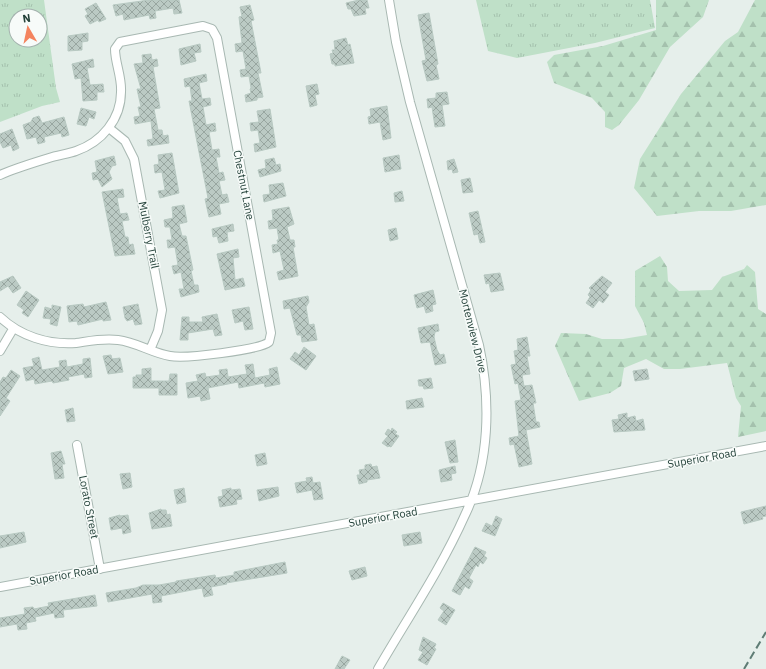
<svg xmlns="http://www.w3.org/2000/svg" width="766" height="669" font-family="'IBM Plex Sans',sans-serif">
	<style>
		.grass { fill: url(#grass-tufts); fill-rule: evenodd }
		.forest { fill: url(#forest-firs) }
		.building { fill: url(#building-cross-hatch); stroke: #b8c9c2 }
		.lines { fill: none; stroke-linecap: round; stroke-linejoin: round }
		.minor-casing { stroke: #a8b8b2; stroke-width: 10 }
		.minor { stroke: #fff; stroke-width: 8 }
		.rail { stroke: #5f7d75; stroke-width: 2; stroke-dasharray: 8 4; stroke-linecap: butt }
		.labels { text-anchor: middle; stroke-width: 3; stroke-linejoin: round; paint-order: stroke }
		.street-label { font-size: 11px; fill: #24423a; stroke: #f7fbf9 }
	</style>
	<defs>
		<pattern id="grass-tufts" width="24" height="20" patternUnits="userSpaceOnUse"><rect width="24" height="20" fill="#bfe0c8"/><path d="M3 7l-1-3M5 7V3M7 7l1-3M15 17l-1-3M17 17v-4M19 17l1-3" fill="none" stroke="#a4c1ad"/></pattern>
		<pattern id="forest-firs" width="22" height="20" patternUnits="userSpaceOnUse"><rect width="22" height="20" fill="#bfe0c8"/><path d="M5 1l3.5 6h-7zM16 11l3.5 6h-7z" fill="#a4c1ad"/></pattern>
		<pattern id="building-cross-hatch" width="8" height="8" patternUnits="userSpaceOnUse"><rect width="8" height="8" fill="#bbcac4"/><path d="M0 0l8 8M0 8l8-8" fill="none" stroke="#98a6a0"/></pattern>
	</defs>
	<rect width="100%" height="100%" fill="#e6efeb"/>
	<path class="grass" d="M0 0H44L56 88 60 102 42 106 0 122ZM16 16H40V40H16Z
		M476 0H650L655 28 595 43 517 58 488 51Z"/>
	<path class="forest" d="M656 0H709L703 17 670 47 639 100 619 125 612 130 605 127V112L592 98 554 83 547 62 554 55 603 46 656 30Z
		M755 0H766V205L731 211H699L657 216 634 188 640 159 681 94 725 41 738 32Z
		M660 256 667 267 668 281 679 291 712 290 722 277 744 269 747 265 755 272 758 309 766 314V431L738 437 741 406 736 398 727 363 680 369H664L646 359 624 368 621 386 610 393 579 401 555 346 561 333 586 334 602 339H623L647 335 644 323 635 306V271Z"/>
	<path class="building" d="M149 0H179L182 13 174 14 173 8 155 11 156 18 150 19 149 15 124 20 123 14 116 16 113 5Z
		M359 0H367L369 8H365L366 14 354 16 351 9H348L346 3Z
		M96 3 106 19 99 22 98 20 90 24 85 16 88 14 85 9Z
		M250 5 254 20 251 21 261 73H258L263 97 257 98V100L246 102 245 95 251 93 250 89 251 88 249 76 241 77 240 70 246 69 243 51 236 52 235 44 242 43 239 17 242 16 240 7Z
		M429 13 438 64 436 65 439 79 427 81 422 61 426 60 418 15Z
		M88 33V41L82 42V50L68 51V36Z
		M346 38 348 45 350 44 354 63 335 66V64H332L330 54 333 53 332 50H335L334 41Z
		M200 44 201 52 194 53 196 61 181 65 179 49Z
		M151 54 152 60 157 59 158 66 153 67 160 108 154 109 158 130H162L163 136 168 135 169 143 148 146 147 140 153 139 151 121 135 124 134 117 140 116 138 107H141L137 89H141L134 64 143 63 142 55Z
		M93 59 94 67 87 68 90 85 103 84 104 92H97V100L83 101 81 78 75 79 72 64Z
		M206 74 207 81 199 83 202 99 210 98 211 105 203 107 206 125 215 123 216 131 209 132 212 150 219 149 220 157H216L219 173 223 172 225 180 219 181 222 195 227 194 229 202 219 204 221 214 209 217 205 199 208 198 189 101H192L190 86 185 87 184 79Z
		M317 84 319 94 315 95 317 105 310 107 306 86Z
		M447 92 449 104 442 105 445 126 435 127 432 107 428 108 427 99 436 98V93Z
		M387 106 391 138 383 140 380 122 369 124 368 117 371 116 370 109Z
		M81 108 96 112 94 119 89 117 86 126 77 124Z
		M270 109 276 147 255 152 254 144 260 143 258 130 251 131 250 123 259 122 257 111Z
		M39 116 42 123 64 117 69 135 62 137 61 133 44 137 45 142 38 144 36 137 27 139 23 125 31 122 33 118Z
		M12 129 19 148 13 151 11 145 3 148 0 142V134Z
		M172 153 179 193 160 198 158 191 165 190 162 172 155 173 154 165 159 164 158 155Z
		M399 155 401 169 385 172 383 158Z
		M114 156 116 165 112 166 109 172 112 179 102 187 98 179 93 180 92 173 97 172 95 161Z
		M274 158 276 165 280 164 281 171 260 177 258 170 266 168 265 160Z
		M454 159 458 172 453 173 452 169 448 170 447 161Z
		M470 178 473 192 463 193 461 180Z
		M283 183 286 196 264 202 263 195 270 194 269 185Z
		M123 189 124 197 117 198 120 214 127 213 129 220 122 221 125 237H128L129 245 133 244 135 254 115 256 102 192Z
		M402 191 404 201 395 202 394 193Z
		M184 205 187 222 179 224 182 236H186L193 270 191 271 194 285H198L199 292 181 297 179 289H184L181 272 174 274 172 266 178 265 175 247 168 248 167 240H172L170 227H165L164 220 173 218 172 207Z
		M289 207 294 224 287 227 290 240H294L295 247H293L298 276 279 280 277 272 284 270 280 251 273 253 272 245 278 244 277 240H279L277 228 269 229 268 221 273 220 272 210Z
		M478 211 485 242 480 243 478 234 474 235 469 213Z
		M233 224 234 231 227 232 228 241 219 243 217 236 213 237 212 229Z
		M396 228 398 239 390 241 388 230Z
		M238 249 239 257 233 258 235 280 243 278 245 286 225 290 217 254Z
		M500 273 504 290 491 292 489 283 486 284 484 275Z
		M13 276 21 288 13 293 8 286 0 291V282Z
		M602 276 612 283 605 292 609 295 603 303 599 300 593 308 586 303 590 297 588 295 591 290 589 288Z
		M433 290 436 304 432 305 433 311 426 313 424 306 417 308 414 295Z
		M26 291 39 300 28 317 22 313 24 310 17 305Z
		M308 296 309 302 306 307 309 325 314 324 317 340 302 342 301 335H297L290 308 284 309 283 301Z
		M106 302 111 320 103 321V319L78 325 77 321 69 322 67 306 83 304 84 307Z
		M138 304 142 324 135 325 133 319 127 321 125 318 123 307Z
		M52 305 61 307 57 326 50 324 51 319 43 318 45 307 52 309Z
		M249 307 253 329 245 330 243 321 235 323 232 310Z
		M217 314 222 335 215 336 213 329 188 333V340H180L182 317H189V322H203L202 317Z
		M438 324 439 331 435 332 434 337 437 350 440 355 444 354 446 363 435 365 430 342 421 343 418 328Z
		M527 337 530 356H527L530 374 522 375 524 386 532 385 536 403H533L536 422H539L540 427 526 430 532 464 519 467 514 444 510 445 509 438 519 436 515 401 521 400 518 383 515 384 511 365 516 364 514 351 518 350 517 339Z
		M304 347 316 356 306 370 290 359 295 352 299 355Z
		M111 355 112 359 120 358 123 372 108 374 103 356Z
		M39 357 42 370 60 367 59 361 66 360 67 367 83 364V359L90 358 92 377 85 378 84 374 68 377 69 380 53 383 52 381 35 384 34 379 26 381 23 368 34 366 32 359Z
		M253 364 255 378 270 375 269 369 277 367 280 384 265 387 264 383 239 388 238 382 208 388 210 399 201 401 200 396 188 398 186 383 198 381 196 375 205 373 206 377 220 375 219 370 227 369 228 377 247 374 245 365Z
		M151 368V381H169L170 374H177V395H159V388H133V377H136V375H142V369Z
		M647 369 649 379 635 381 633 371Z
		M11 370 20 376 6 398 10 401 0 416V382L3 377 6 378Z
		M431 378 433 388 424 389 423 386H419L418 380Z
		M422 398 424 407 407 409 406 401Z
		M73 408 75 421 67 422 65 410Z
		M627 413V418L635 416 636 421 643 419 645 430 614 432 612 420 619 419 618 415Z
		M392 428 397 432 395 434 399 436 391 447 389 446 388 447 382 443 388 436 385 434 388 429 391 431Z
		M455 440 458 462 450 463 445 442Z
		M61 451 65 464H62L64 478 55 479 51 453Z
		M265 453 267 464 257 466 255 455Z
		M371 464 372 467 377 466 380 478 367 480V482L359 484 357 475H360L359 470 365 469V465Z
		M455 466 456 473 451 474 452 480 441 482 439 470Z
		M130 473 132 487 123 489 120 474Z
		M312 477 313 483 320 482 323 499 314 500 312 490 297 493 295 483 307 481 306 478Z
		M278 487 279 496 259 501 257 490Z
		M184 488 186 502 177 504 174 490Z
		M231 488V490L240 489 242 499 236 500 237 504 220 507 218 497 223 496 222 490Z
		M766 506V516L762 517 763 519 744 524 741 512Z
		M161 509V510H166L167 515 170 514 172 526 152 529 149 513Z
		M120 515V516L128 515 131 532 123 534 122 528 111 530 109 518Z
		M496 516 502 519 495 536 482 531 486 523 492 526Z
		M24 532 26 542 0 548V536Z
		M420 532 422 543 404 546 402 535Z
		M475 547 486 552 484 556 487 558 483 564 480 562 478 567 476 565 469 578 473 581 469 589 465 586 460 595 452 591Z
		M285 562 287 573 226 583 227 584 211 587 213 595 204 597 202 588 161 596 162 602 153 603 152 594 108 602 106 593 136 588 143 585H159L176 582V581L215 575 216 578 234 575V572Z
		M365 567 367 576 352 580 349 571Z
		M95 595 97 606 63 610 64 617 55 618 54 613 35 617 36 621 26 623 27 629 18 630 17 624 0 627V618L25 614 24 608 33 607 34 609 49 606 48 603Z
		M443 603 455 610 446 625 438 620 444 611 440 608Z
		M423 637 436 644 434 648 436 649 427 665 418 660 423 652 419 650Z
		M342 656 350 660 344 669H335Z"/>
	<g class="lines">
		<g class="minor-casing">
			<path id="minor" d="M109 128 125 141 134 159 162 310 158 331 150 350
				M0 175C16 168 33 163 49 158 58 155 68 154 76 151 102 142 121 119 121 92 122 77 115 63 115 49L120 42 203 26 212 29 217 38 271 333 269 342C259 350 185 359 170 356 152 353 136 342 118 340 103 338 90 341 76 343 48 345 20 336 0 317
				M0 351 13 329
				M77 445 100 569
				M0 587 766 446
				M378 669C407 619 441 569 465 515 490 463 491 401 479 345L410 102 396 42 389 0"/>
		</g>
		<use href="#minor" class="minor"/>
		<path class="rail" d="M744 669 766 632"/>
	</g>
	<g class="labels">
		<g class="street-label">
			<text transform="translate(244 185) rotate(79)" y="4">Chestnut Lane</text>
			<text transform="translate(149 235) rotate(79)" y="4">Mulberry Trail</text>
			<text transform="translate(473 331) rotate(76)" y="4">Mortenview Drive</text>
			<text transform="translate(702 458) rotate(-10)" y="4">Superior Road</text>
			<text transform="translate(89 507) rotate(79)" y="4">Lorato Street</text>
			<text transform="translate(383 517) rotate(-10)" y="4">Superior Road</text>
			<text transform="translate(64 575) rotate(-10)" y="4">Superior Road</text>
		</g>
	</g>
	<g transform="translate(28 28) rotate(351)"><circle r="19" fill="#f7fbf9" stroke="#a3b1ad"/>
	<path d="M0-3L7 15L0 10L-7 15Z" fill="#f4845f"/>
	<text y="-6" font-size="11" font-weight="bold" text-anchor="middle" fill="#24423a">N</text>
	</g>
</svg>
